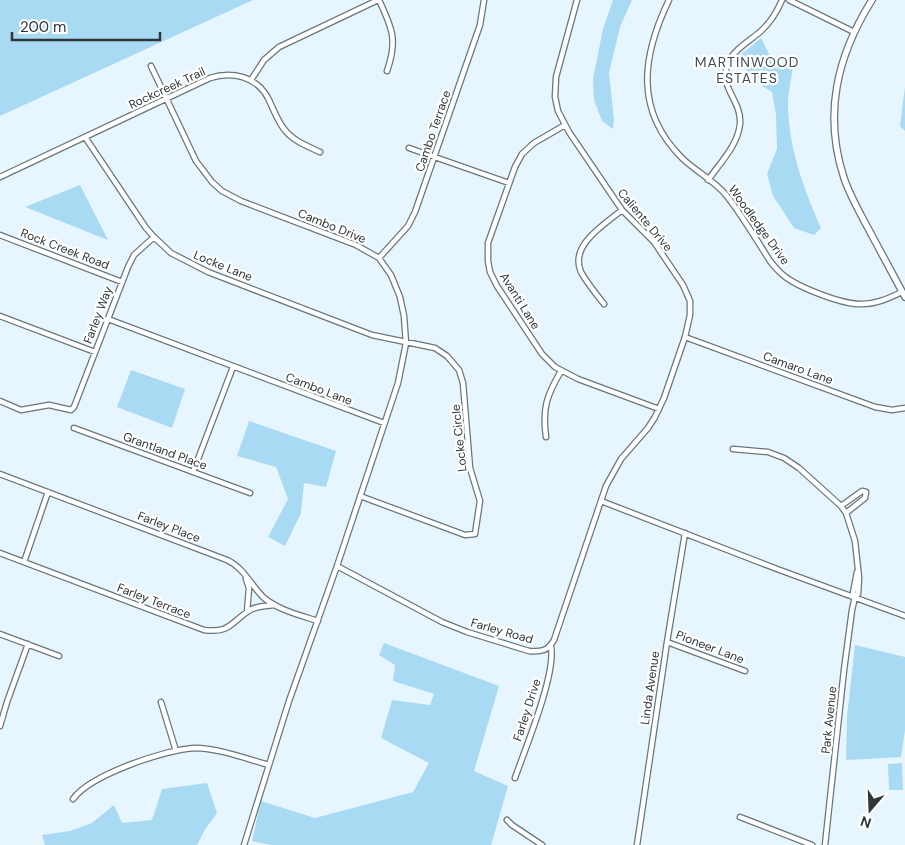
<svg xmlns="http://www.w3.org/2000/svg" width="905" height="845" font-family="'DM Sans',sans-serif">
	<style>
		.green { fill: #a9daf3 }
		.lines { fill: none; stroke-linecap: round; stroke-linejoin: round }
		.street-casing { stroke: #68767d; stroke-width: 7 }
		.secondary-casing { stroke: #68767d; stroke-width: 8 }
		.street { stroke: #fff; stroke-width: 4.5 }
		.secondary { stroke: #fff; stroke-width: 5.5 }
		.labels { text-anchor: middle; stroke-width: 4.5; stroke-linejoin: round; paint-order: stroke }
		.street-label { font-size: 12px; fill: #2f3539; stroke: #fff }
		.neighbourhood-label { font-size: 14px; letter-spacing: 1px; fill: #404d54; stroke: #fff }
	</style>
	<rect width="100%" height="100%" fill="#e7f6fe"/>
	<path class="green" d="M0 0H253L0 116Z
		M613 0H632L620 27 609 73 614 120 613 129 602 121 594 100 593 79 603 29Z
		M761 38 776 68 794 60C792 75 788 91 788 106 789 150 804 189 821 228L814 235 794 228 773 196 767 174 777 149 776 115 772 92 757 83 737 58Z
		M905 87V131L900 126Z
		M80 185 108 240 25 207Z
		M131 370 185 389 172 428 117 407Z
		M249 421 336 451 326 487 304 483 301 513 285 546 268 537 288 499 276 467 237 456Z
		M384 643 499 686 474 771 508 786 491 845H271L252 841 261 801 315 818 413 792 429 763 381 738 392 700 430 705 434 694 393 681 395 665 379 655Z
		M855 645 905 657V730L901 757 846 760 847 717Z
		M902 763 903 790H889L888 764Z
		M207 783 217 813 206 828 197 845H45L42 835 70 831 92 823 114 805 122 823 152 820 162 789Z"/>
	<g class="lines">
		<g class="street-casing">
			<path id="street" d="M379 0C392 28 398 40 387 71
				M669 0C642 56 634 110 682 158 695 171 714 180 726 195 742 215 756 239 770 261 774 266 778 271 783 275 797 287 843 305 862 304 877 304 889 298 902 292
				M789 0 854 32
				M151 66 196 161 212 182 222 191 241 201 356 245 379 258 391 275 400 297 404 316 406 343 398 383 337 566 289 701 244 845
				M251 80 264 60 279 47 378 0
				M565 125 534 143 522 154 515 167 488 243V261L490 272 497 286 542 354 555 367 578 379 659 409
				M85 137 146 228 154 237 171 253 208 272 372 335 435 348 447 356 459 370 463 383 470 468 480 501 475 534 465 535 360 496
				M409 148 509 183
				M0 177 210 78C232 71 256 76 268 98 273 108 277 120 284 129 293 141 307 146 320 152
				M708 180C720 163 738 145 740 124 742 100 718 88 728 63 734 49 750 41 761 31 771 22 777 12 782 0
				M0 235 122 282
				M379 258 408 226 415 212 480 25 484 0
				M604 304C596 294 587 283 581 272 569 245 605 224 622 210
				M0 316 95 352
				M108 319 384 423
				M685 337 875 407 892 410 905 408
				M0 401 21 410 49 405 71 410 74 407 128 267 134 255 154 237
				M74 428 250 493
				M546 437C542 408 547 395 561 371
				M733 449 768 452 784 458 799 468 841 506 846 513 855 541 859 578 858 594 855 597 852 610 844 670 825 845
				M193 472 233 367
				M0 474 227 560C243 567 251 585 263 597 278 610 299 615 318 621
				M601 501 777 569 905 616
				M841 506 862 491 866 492 865 498 846 513
				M0 553 204 630C229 633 230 624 247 612 254 606 265 606 274 605
				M24 562 48 492
				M337 566 442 622 467 632 529 651C541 652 548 651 554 640L606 486 621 459 648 428 655 417 664 398 685 337 690 315V301L683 285 654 242 622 210 569 132 558 111 555 97 556 77 577 0
				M246 579 249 588 247 612
				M855 597 853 593 857 572
				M0 634 59 656
				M667 642 745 671
				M161 702 176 751
				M0 726 7 702 28 644
				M515 778C525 749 556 675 551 647
				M73 799C90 775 166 749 195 748 218 748 247 759 269 765
				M740 817 812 845
				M507 820 512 825 542 845
				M637 845 667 642 685 533"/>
		</g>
		<g class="secondary-casing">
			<path id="secondary" d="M872 0C837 56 823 114 844 178 850 196 860 213 869 230 881 252 893 275 905 297"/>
		</g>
		<use href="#street" class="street"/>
		<use href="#secondary" class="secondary"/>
	</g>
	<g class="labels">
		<g class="street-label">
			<text transform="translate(167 88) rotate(-25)" y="4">Rockcreek Trail</text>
			<text transform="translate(433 131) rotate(-71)" y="4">Cambo Terrace</text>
			<text transform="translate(645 220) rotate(50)" y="4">Caliente Drive</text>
			<text transform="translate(759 225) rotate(54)" y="4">Woodledge Drive</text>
			<text transform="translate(332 226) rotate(22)" y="4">Cambo Drive</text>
			<text transform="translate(65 249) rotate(21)" y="4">Rock Creek Road</text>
			<text transform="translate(223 266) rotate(22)" y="4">Locke Lane</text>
			<text transform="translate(520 301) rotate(58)" y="4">Avanti Lane</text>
			<text transform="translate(98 315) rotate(-69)" y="4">Farley Way</text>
			<text transform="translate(798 368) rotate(20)" y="4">Camaro Lane</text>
			<text transform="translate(319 389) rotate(21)" y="4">Cambo Lane</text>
			<text transform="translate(459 438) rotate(-96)" y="4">Locke Circle</text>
			<text transform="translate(165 451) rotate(20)" y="4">Grantland Place</text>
			<text transform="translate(169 527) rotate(21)" y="4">Farley Place</text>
			<text transform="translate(154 601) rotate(21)" y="4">Farley Terrace</text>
			<text transform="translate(502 631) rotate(16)" y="4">Farley Road</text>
			<text transform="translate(710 647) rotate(21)" y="4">Pioneer Lane</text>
			<text transform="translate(650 688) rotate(-82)" y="4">Linda Avenue</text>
			<text transform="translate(527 710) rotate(-72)" y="4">Farley Drive</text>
			<text transform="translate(829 720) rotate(-84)" y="4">Park Avenue</text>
		</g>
		<g class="neighbourhood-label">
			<text x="747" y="67">MARTINWOOD<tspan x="747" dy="16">ESTATES</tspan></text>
		</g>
	</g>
	<g transform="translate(870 810) rotate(199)" stroke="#ffffff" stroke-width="4" paint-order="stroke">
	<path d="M0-4L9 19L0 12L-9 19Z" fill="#2f3539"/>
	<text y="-8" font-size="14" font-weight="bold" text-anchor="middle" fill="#2f3539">N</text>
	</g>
	<path d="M12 32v8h148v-8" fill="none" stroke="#2f3539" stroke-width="2.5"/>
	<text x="20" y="32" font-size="15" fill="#2f3539" stroke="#ffffff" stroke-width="4" paint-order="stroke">200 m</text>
</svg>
